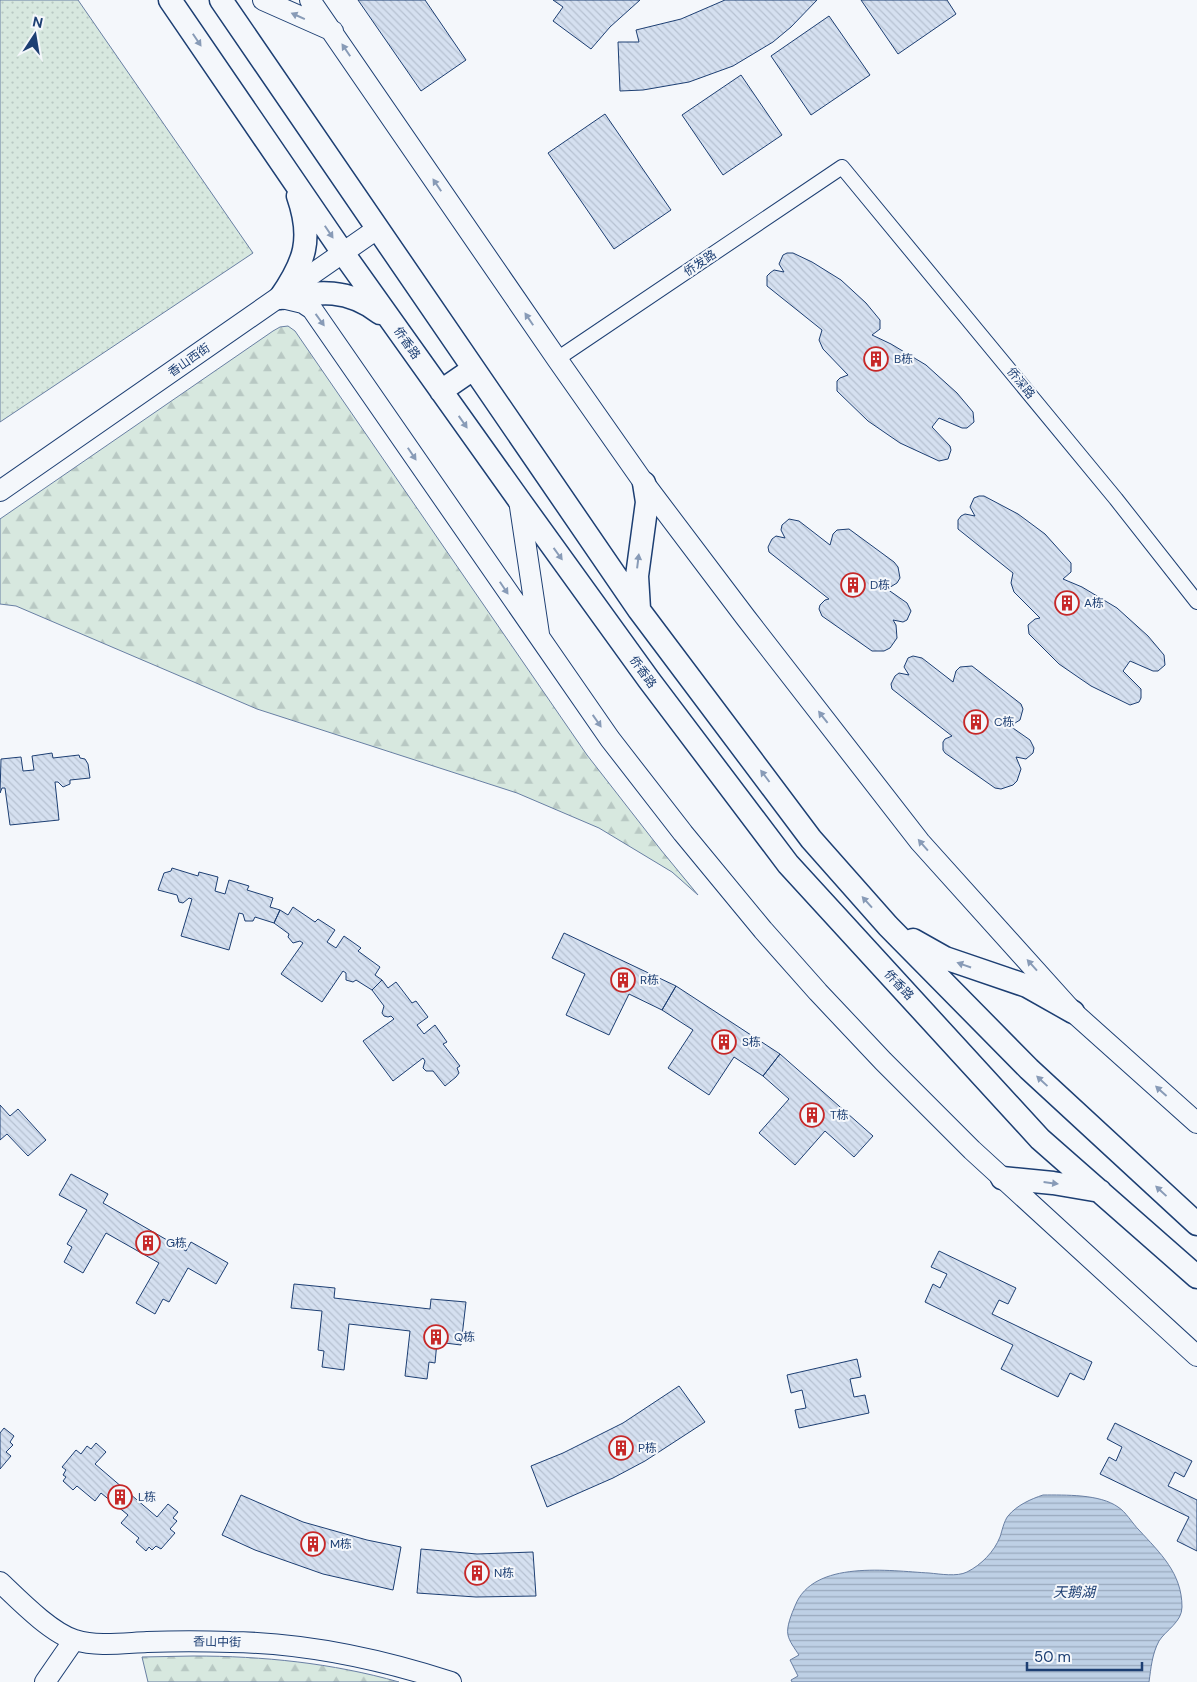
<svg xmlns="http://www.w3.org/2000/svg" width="1197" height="1682" font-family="'DM Sans','Noto Sans SC',sans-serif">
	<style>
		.grass { fill: url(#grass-dots); stroke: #687fa3 }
		.forest { fill: url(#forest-firs); stroke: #687fa3 }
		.water { fill: url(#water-rules); stroke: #687fa3 }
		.building { fill: url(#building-back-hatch); stroke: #1d3f73 }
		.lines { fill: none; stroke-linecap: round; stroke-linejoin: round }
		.street-casing { stroke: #1d3f73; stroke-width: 16 }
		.secondary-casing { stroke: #1d3f73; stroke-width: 22 }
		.primary-casing { stroke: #1d3f73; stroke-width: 25 }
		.street { stroke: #f4f7fb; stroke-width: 14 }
		.secondary { stroke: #f4f7fb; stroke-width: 20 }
		.primary { stroke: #f4f7fb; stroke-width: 22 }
		.oneway { fill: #889bb7 }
		.labels { text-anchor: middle; stroke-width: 4; stroke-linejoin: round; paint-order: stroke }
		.street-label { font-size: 12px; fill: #1d3f73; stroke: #f4f7fb }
		.poi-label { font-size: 12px; fill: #1d3f73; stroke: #f4f7fb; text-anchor: start }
		.water-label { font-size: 14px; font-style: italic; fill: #1d3f73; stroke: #f4f7fb }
	</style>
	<defs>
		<pattern id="grass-dots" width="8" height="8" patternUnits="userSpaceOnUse" patternTransform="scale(1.25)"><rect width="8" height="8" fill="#d7e8df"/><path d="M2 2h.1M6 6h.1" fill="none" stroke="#b8c8c3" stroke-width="1.8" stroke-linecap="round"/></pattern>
		<pattern id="forest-firs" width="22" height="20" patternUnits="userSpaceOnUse" patternTransform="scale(1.25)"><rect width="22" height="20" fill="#d7e8df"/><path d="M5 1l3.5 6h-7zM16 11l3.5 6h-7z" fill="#b8c8c3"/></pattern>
		<pattern id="water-rules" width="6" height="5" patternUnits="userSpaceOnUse" patternTransform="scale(1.25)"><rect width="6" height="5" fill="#bed0e5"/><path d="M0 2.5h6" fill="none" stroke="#9aaabe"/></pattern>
		<pattern id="building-back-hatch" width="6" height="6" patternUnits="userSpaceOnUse" patternTransform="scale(1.25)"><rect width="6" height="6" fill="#d5e0f0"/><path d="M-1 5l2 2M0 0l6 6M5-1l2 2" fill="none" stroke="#b6c1d1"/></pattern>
	</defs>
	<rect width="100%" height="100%" fill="#f4f7fb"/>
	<path class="grass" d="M0 0H78L253 253 0 422Z"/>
	<path class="forest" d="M288 326 295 331 587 755 661 850 698 895 672 872 599 828 517 793 257 709 16 606 0 604V519L273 331 280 327Z
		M193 1656C263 1656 332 1663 399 1682H148L142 1657Z"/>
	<path class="water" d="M1043 1495C1065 1495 1100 1494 1118 1507 1126 1512 1132 1523 1139 1530 1160 1553 1182 1573 1182 1607 1182 1622 1166 1630 1159 1641 1152 1654 1151 1668 1149 1682H792L791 1680 798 1676 790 1660 799 1655C795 1649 789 1641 788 1635 786 1627 792 1613 795 1606 813 1559 890 1571 929 1573 940 1574 957 1577 967 1572 981 1565 994 1552 1000 1537 1002 1531 1004 1521 1008 1516 1017 1505 1031 1499 1043 1495Z"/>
	<path class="building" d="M358 0H425L466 60 421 91Z
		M553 0H640L610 27 591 49 553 21 563 7Z
		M725 0H817L791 27 773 42 733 66 689 82 643 90 620 91 618 42H639L636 30 681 19Z
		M861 0H947L956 14 898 54Z
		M829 16 870 75 811 115 771 56Z
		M741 75 782 135 723 175 682 115Z
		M605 114 671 210 614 249 548 153Z
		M787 253H793L812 262 841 280 866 303 880 320V329L872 335 891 344 926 365 957 393 973 412 974 422 967 428H962L939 418 932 427 950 446 951 450 948 459 939 461 900 443 868 421 837 391V381L840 378 848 375 823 349 819 340 822 330 767 286V276L770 273 774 270 784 272 779 264 783 255Z
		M979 496H984L1018 514 1045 534 1071 563V572L1063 579 1082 587 1117 608 1148 636 1164 655 1165 665 1158 671H1153L1130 661 1123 671 1141 689V698L1139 702 1130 705 1091 686 1059 664 1029 634 1028 625 1035 619 1040 618 1014 592 1011 583 1013 573 958 529V520L961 516 965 514 975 516 970 507 974 498Z
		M789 519 799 521 830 545 833 534 837 530 849 529 894 562 898 567 900 578 897 583 887 589 907 603 911 611 907 620 903 622 893 620 896 625 897 638 890 648 884 651H872L822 616 819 609 820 605 825 600 829 599 769 552 768 547 772 539 776 536 785 538 781 530 782 525Z
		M913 656 922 658 953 682 956 671 960 667 972 666 1021 704 1023 709 1020 720 1010 726 1030 740 1034 748 1033 753 1026 759 1016 757 1021 769 1017 781 1013 785 1001 789 995 788 945 753 943 750V742L945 739 952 736 892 689 891 684 895 676 899 673 909 675 904 667 908 658Z
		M52 753 53 758 79 755 80 758 85 759 88 764 90 778 70 780V784L63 787 58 782H55L59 820 10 825 5 788H2L0 793 1 759 21 757 23 771 34 770 32 756Z
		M172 868 198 876 199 872 218 877 215 891 225 894 229 880 249 886 247 890 273 898 270 907 280 910 274 923 255 917 253 921H245L243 914 239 913 229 950 181 936 192 899 189 898 183 903 179 902 177 895 158 890 164 873 171 871Z
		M293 907 315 922 318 919 335 930 327 942 336 948 344 936 361 948 358 951 380 967 375 975 382 980 372 990 356 980 353 982 346 980V973L343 971 322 1002 281 974 303 943 300 941 293 943 288 937 289 934 274 923 280 910 288 915Z
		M564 933 676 986 662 1010 629 994 609 1035 566 1015 585 974 552 958Z
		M382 980 388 988 396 982 412 1003 416 1001 428 1017 417 1025 424 1034 435 1025 447 1042 443 1044 460 1066 457 1068 459 1073 456 1077 445 1086 433 1071H426L423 1068 425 1061 423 1058 393 1081 363 1041 394 1019 391 1016 388 1017 384 1016 382 1013 384 1006 372 990Z
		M676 986 780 1054 763 1076 734 1057 709 1095 668 1068 693 1030 662 1010Z
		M780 1054 873 1136 854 1157 825 1131 795 1165 759 1133 789 1099 763 1076Z
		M0 1105 10 1116 18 1109 46 1140 28 1156 7 1134 0 1140Z
		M71 1174 108 1194 103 1203 186 1251 191 1242 228 1263 216 1284 188 1268 169 1302 163 1299 155 1314 136 1303 159 1263 106 1233 83 1273 64 1262 72 1247 67 1244 87 1210 59 1195Z
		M939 1251 1016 1288 1008 1304 999 1300 992 1314 1092 1362 1084 1380 1070 1373 1058 1397 1001 1369 1013 1345 925 1302 933 1284 940 1288 947 1274 931 1267Z
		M294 1284 335 1288 334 1298 430 1309 431 1299 466 1302 461 1345 437 1342 435 1363 429 1362 427 1379 405 1376 410 1331 349 1324 344 1370 322 1367 324 1351 318 1350 322 1311 291 1308Z
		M857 1359 861 1377 850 1379 854 1397 865 1395 869 1413 799 1428 795 1410 806 1408 802 1390 791 1393 787 1375Z
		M679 1386 705 1422 645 1461 613 1478 547 1507 531 1466 563 1453 623 1423Z
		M1115 1423 1192 1461 1184 1477 1175 1472 1168 1486 1197 1500V1551L1177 1541 1189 1517 1100 1474 1109 1457 1116 1461 1122 1447 1107 1439Z
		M4 1428 14 1436 10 1442 13 1445 6 1452 11 1456 0 1469V1433Z
		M96 1443 106 1452 95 1464 157 1517 168 1504 178 1512 173 1518 177 1521 170 1529 175 1533 161 1549 156 1546 152 1550 149 1547 146 1551 136 1542 139 1538 121 1523 128 1515 101 1493 95 1501 77 1486 73 1490 63 1481 66 1477 63 1475 66 1470 62 1467 76 1450 81 1454 87 1446 91 1449Z
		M241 1495 303 1522 367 1540 401 1547 393 1590 323 1574 255 1550 222 1535Z
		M421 1549 477 1554 533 1552 536 1596 476 1597 417 1593Z"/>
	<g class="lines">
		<g class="street-casing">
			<path id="street" d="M557 359 842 167 1116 499 1197 602"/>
		</g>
		<g class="secondary-casing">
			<path id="secondary" d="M263 0 333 31
				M310 0 557 359 644 483 746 618 920 842 1073 1012 1197 1123
				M282 298 303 303 312 309 610 739 683 833 763 930 818 992 883 1061 972 1150 1197 1356
				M0 491 377 229
				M519 500 539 634
				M0 1582C19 1600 51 1633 75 1640 97 1647 124 1643 147 1642 175 1641 203 1641 231 1642 306 1643 380 1659 451 1682
				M45 1682 74 1640"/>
		</g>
		<g class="primary-casing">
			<path id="primary" d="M170 0 343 253 519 500 649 680 788 864 1040 1139 1197 1277
				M221 0 639 610 811 839 888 926 1029 1069 1197 1224
				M280 298C305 262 313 239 298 196
				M280 298C319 292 346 287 380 313
				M441 391 473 369
				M639 609 637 576 647 502 644 483
				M913 940 945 958 1027 986 1073 1012
				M1002 1178 1053 1183 1100 1191"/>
		</g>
		<use href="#street" class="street"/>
		<use href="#secondary" class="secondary"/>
		<use href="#primary" class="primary"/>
	</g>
	<defs><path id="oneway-solid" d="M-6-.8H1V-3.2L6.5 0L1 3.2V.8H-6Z" transform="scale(1.25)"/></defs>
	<g class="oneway">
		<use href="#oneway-solid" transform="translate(298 16) rotate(-156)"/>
		<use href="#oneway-solid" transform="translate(197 40) rotate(56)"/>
		<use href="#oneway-solid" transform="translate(346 50) rotate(-124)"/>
		<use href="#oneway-solid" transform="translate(437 185) rotate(-124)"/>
		<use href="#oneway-solid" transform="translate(329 232) rotate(56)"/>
		<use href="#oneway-solid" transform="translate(529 319) rotate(-124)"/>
		<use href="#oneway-solid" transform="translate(320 320) rotate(54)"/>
		<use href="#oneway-solid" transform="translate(463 422) rotate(55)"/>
		<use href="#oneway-solid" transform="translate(412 454) rotate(56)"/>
		<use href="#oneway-solid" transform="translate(558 554) rotate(54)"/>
		<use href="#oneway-solid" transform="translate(638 561) rotate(-83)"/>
		<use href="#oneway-solid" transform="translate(504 588) rotate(56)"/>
		<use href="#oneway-solid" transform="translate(823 717) rotate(-128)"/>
		<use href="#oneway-solid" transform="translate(597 721) rotate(55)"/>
		<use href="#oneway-solid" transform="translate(765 776) rotate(-127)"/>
		<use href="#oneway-solid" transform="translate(923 845) rotate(-131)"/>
		<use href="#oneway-solid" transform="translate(867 902) rotate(-132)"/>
		<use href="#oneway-solid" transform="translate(964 965) rotate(-161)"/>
		<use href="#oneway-solid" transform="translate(1032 965) rotate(-132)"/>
		<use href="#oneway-solid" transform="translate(1042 1081) rotate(-137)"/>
		<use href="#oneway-solid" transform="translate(1161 1091) rotate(-138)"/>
		<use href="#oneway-solid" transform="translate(1051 1183) rotate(7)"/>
		<use href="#oneway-solid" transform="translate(1161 1191) rotate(-137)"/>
	</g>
	<defs>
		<g id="building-ring" transform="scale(1.25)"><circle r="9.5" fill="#f4f7fb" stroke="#c62828" stroke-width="1.5"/><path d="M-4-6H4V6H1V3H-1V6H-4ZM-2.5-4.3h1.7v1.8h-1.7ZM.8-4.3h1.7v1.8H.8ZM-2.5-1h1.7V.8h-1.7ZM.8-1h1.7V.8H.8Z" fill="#c62828"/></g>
	</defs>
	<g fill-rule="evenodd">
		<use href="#building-ring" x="876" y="359"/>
		<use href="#building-ring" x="853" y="585"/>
		<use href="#building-ring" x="1067" y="603"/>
		<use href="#building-ring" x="976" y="722"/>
		<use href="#building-ring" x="623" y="980"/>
		<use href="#building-ring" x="724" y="1042"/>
		<use href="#building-ring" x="812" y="1115"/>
		<use href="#building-ring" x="148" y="1243"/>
		<use href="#building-ring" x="436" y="1337"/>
		<use href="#building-ring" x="621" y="1448"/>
		<use href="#building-ring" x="120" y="1497"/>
		<use href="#building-ring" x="313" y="1544"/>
		<use href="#building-ring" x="477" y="1573"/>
	</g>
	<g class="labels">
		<g class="street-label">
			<text transform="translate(700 263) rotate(-34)" y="4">侨发路</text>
			<text transform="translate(407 343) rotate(55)" y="4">侨香路</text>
			<text transform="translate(189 360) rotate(-35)" y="4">香山西街</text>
			<text transform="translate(1021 383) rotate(51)" y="4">侨深路</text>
			<text transform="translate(643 672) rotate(54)" y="4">侨香路</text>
			<text transform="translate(899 985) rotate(47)" y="4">侨香路</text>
			<text transform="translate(217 1642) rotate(1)" y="4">香山中街</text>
		</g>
		<g class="poi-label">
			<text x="894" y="363">B栋</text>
			<text x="870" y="589">D栋</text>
			<text x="1084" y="607">A栋</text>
			<text x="994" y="726">C栋</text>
			<text x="640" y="984">R栋</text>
			<text x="742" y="1046">S栋</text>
			<text x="830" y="1119">T栋</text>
			<text x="166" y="1247">G栋</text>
			<text x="454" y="1341">Q栋</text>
			<text x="638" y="1452">P栋</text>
			<text x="138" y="1501">L栋</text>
			<text x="330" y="1548">M栋</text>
			<text x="494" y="1577">N栋</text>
		</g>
		<g class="water-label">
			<text x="1074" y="1597">天鹅湖</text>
		</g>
	</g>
	<g transform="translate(35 35) rotate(12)" stroke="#f4f7fb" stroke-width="4" paint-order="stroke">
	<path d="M0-4L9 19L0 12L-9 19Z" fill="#1d3f73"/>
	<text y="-8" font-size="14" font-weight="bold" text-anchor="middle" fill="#1d3f73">N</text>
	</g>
	<path d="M1027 1662v8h115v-8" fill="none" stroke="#1d3f73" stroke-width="2.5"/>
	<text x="1034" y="1662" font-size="15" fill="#1d3f73" stroke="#f4f7fb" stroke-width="4" paint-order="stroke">50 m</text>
</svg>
